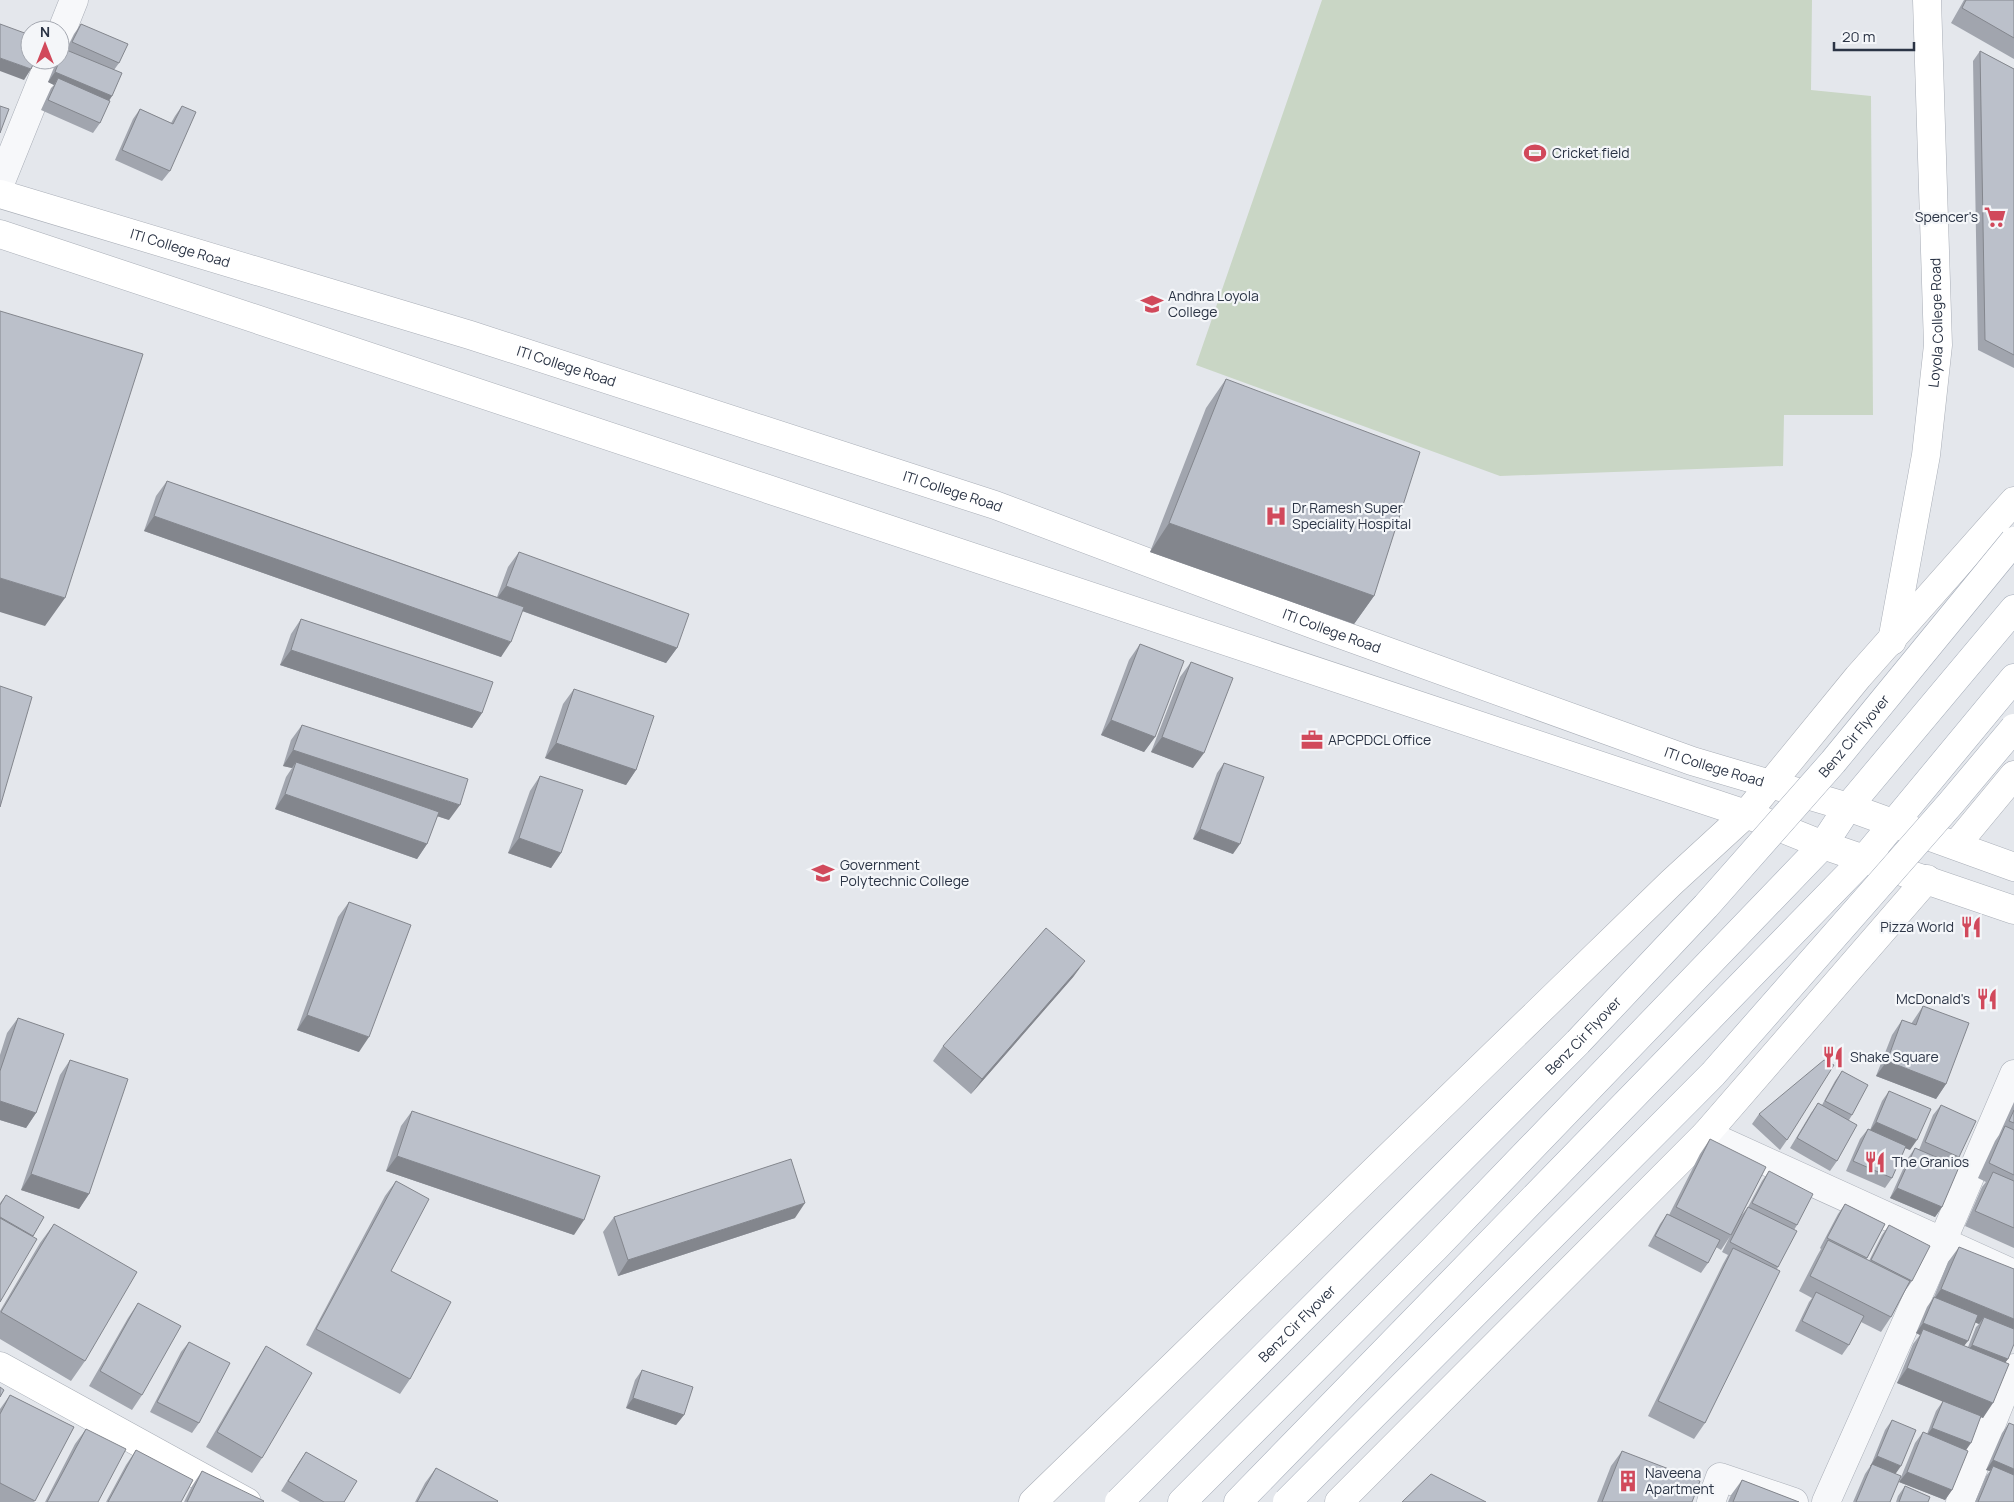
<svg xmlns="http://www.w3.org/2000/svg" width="2014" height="1502" font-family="Manrope,sans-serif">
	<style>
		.green { fill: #c9d6c5 }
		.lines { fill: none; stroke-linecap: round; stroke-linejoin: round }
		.street-casing { stroke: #a9aeb7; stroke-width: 29 }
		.secondary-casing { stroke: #a9aeb7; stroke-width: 29 }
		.primary-casing { stroke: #a3abb8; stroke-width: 29 }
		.street { stroke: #f7f8fa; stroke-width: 28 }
		.secondary { stroke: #fff; stroke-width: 28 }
		.primary { stroke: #fff; stroke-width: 28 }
		.primary-bridge-casing { stroke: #a3abb8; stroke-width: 29; stroke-linecap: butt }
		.primary-bridge { stroke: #fff; stroke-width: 28 }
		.wall { fill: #a1a5ae; fill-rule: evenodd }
		.shaded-wall { fill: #83868d }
		.building { fill: #bbc0ca; stroke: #83868d }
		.labels { text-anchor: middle; stroke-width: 4.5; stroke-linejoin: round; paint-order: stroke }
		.poi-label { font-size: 14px; fill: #2b3445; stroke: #f4f6f9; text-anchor: start }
		.street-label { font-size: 14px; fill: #2b3445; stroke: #f4f6f9 }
	</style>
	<rect width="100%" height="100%" fill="#e4e7ec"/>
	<path class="green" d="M1322 0H1812L1811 90 1871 96 1873 415H1784L1783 466 1500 476 1196 365Z"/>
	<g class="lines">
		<g class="street-casing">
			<path id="street" d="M60 35 74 0
				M0 184 50 60
				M1706 1134 2014 1274
				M1711 1502 1720 1477 1794 1502
				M1826 1502 1942 1242 2014 1074
				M1960 1502 2014 1368"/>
		</g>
		<g class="secondary-casing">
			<g id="secondary">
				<path id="s1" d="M0 194 470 335 995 505 1320 627 1692 761 1848 807 2014 867"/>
				<path d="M0 234 1746 814 1823 845 2014 910"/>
				<path id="s2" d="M1892 641 1926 455 1938 345 1927 0"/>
				<path d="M1956 845 2014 775"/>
				<path d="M0 1366 247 1502"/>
				<path d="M1033 1502 1672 882 1746 814 1858 677 2014 501"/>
				<path d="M1339 1502 1706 1134 1927 879"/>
			</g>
		</g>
		<g class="primary-casing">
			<path id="primary" d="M1182 1502 1435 1248 1823 845 1848 807 2014 609
				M1238 1502 1865 858 2014 678"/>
		</g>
		<use href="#street" class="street"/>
		<use href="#secondary" class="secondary"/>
		<use href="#primary" class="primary"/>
		<g class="primary-bridge-casing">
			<g id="primary-bridge">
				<path id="s3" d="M1119 1502 1578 1042 1706 906 1833 762 2014 541"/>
				<path d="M1287 1502 1713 1074 1951 803 2014 728"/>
			</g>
		</g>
		<use href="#primary-bridge" class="primary-bridge"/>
	</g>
	<path class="wall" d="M1964 0H2014V59L1951 23Z
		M81 24 119 63 114 70 112 96 109 101 100 123 93 133 41 110 51 88 54 85 48 82 57 60H60V55L64 49 66 50 74 34Z
		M1980 51 2014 69V368L1978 350 1973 61Z
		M182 106 170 171 162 181 115 160 133 119 140 109 171 123 175 116Z
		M1226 379 1374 596 1354 624 1150 552 1206 408Z
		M167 481 497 597 508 567 519 552 677 648 666 663 522 611 501 657 144 531 156 496Z
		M301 619 482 713 472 728 280 665 291 634Z
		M1140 644 1155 737 1144 752 1101 735 1129 660Z
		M1191 662 1193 768 1151 752 1180 677Z
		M574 689 636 770 626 785 545 758 563 704Z
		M302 725 449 820 437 816 427 844 417 859 275 809 286 777 292 768 283 766 291 740Z
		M1224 763 1233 854 1193 839 1217 773Z
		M540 776 561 853 551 868 508 853 530 791Z
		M349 902 359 1052 297 1030 338 917Z
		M1074 976 971 1094 933 1061 943 1046Z
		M1923 1006 1946 1084 1936 1099 1876 1076 1892 1035 1902 1020 1911 1024Z
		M18 1018 36 1113 26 1128 0 1120V1055L7 1033Z
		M70 1060 89 1194 79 1209 21 1190 60 1075Z
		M1842 1071 1852 1115 1849 1120 1837 1161 1830 1171 1790 1148 1811 1113 1818 1103 1822 1105 1835 1081Z
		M1889 1091 1910 1150 1905 1148 1892 1178 1885 1188 1846 1171 1860 1139 1868 1129 1870 1130 1882 1101Z
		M2014 1102V1248L1965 1226 1982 1187 1986 1182 1978 1178 1995 1141 1999 1135Z
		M1941 1105 1959 1157 1954 1165 1942 1207 1935 1217 1890 1198 1908 1158 1915 1148 1919 1150 1933 1115Z
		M412 1111 574 1235 386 1171 401 1126Z
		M1759 1114 1787 1140 1780 1150 1752 1124Z
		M1710 1139 1731 1235 1721 1250 1716 1247 1708 1263 1701 1273 1648 1246 1660 1224 1667 1214 1669 1215 1700 1154Z
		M1769 1171 1797 1225 1794 1230 1778 1267 1705 1423 1694 1439 1648 1416 1723 1264 1728 1255 1722 1252 1740 1217 1748 1207 1762 1181Z
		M396 1181 391 1271 410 1379 400 1394 306 1345 385 1196Z
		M6 1195 44 1217 33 1236 0 1302V1203Z
		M1845 1204 1885 1224 1866 1260 1869 1261 1882 1235 1889 1225 1912 1281 1905 1291 1891 1317 1881 1332 1861 1322 1849 1345 1842 1355 1795 1331 1809 1302 1812 1298 1799 1291 1817 1256 1821 1249 1820 1248 1838 1214Z
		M614 1217 795 1218 618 1276 603 1232Z
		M54 1224 85 1361 71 1381 0 1339V1311L40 1243Z
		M1959 1247 2008 1359 2005 1362 1983 1418 1981 1417 1966 1450 1952 1490 1945 1500 1899 1482 1915 1443 1923 1432 1927 1434 1936 1411 1943 1401 1897 1383 1913 1344 1920 1335 1916 1333 1927 1307 1934 1297 1948 1262ZM1975 1322 1979 1324 1976 1327 1968 1347 1964 1346Z
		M138 1303 142 1395 132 1410 89 1386 128 1318Z
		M189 1342 199 1423 192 1433 150 1412 181 1352Z
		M266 1346 262 1458 252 1473 206 1447 256 1362Z
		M642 1370 684 1415 676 1425 626 1408 635 1380Z
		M10 1395 74 1427 34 1502H0V1409Z
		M1892 1420 1896 1474 1890 1502H1853L1865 1474 1871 1465 1885 1430Z
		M2009 1423 2014 1502H1975L1986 1476 1990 1471 1986 1470 2002 1433Z
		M86 1429 98 1502H45L75 1444Z
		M136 1450 181 1502H106L126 1465Z
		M1622 1451 1692 1502H1597L1611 1466Z
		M306 1452 344 1502H300L281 1491 299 1462Z
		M436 1468 497 1502H415L425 1483Z
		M202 1471 263 1502H184L192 1486Z
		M1742 1480 1799 1502H1728L1731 1495Z
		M1905 1486 1928 1502H1896L1898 1496Z"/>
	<path class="shaded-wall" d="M0 58 31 69 24 80 0 71Z
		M55 72 112 96 105 106 58 78 54 85 48 82Z
		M154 516 511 642 501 657 144 531Z
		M1169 523 1374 596 1354 624 1150 552Z
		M0 578 65 598 45 626 0 612Z
		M506 586 677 648 666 663 495 601Z
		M291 650 482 713 472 728 280 665Z
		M1111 720 1155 737 1144 752 1101 735Z
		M1162 737 1204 753 1193 768 1151 752Z
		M556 743 636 770 626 785 545 758Z
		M293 750 460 805 449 820 294 769 296 762 292 768 283 766Z
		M285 794 427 844 417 859 275 809Z
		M1200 829 1240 844 1233 854 1193 839Z
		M519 838 561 853 551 868 508 853Z
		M1085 961 1074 976 971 1094 982 1079Z
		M307 1015 369 1037 359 1052 297 1030Z
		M1887 1061 1946 1084 1936 1099 1876 1076Z
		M0 1101 36 1113 26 1128 0 1120Z
		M1876 1122 1917 1140 1910 1150 1869 1132Z
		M397 1156 584 1220 574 1235 386 1171Z
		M31 1174 89 1194 79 1209 21 1190Z
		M1897 1188 1942 1207 1935 1217 1890 1198Z
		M805 1203 795 1218 618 1276 628 1260Z
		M1941 1289 2014 1319V1338L1984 1317 1979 1324 1930 1305Z
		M1923 1323 1968 1341 1960 1351 1923 1329 1920 1335 1916 1333Z
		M1972 1345 2008 1359 2000 1370 1965 1355Z
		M1907 1368 1993 1403 1983 1418 1897 1383Z
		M633 1398 684 1415 676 1425 626 1408Z
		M1932 1428 1971 1443 1964 1453 1925 1438Z
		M1877 1456 1901 1466 1894 1476 1870 1466Z
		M1993 1460 2014 1469V1482L1993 1466 1990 1471 1986 1470Z
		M1907 1472 1952 1490 1945 1500 1899 1482Z"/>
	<path class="building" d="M1966 0H2014V38L1962 8Z
		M0 24 30 35V60H35L31 69 0 58Z
		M81 24 128 44 119 63 72 42Z
		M64 49 122 73 112 96 55 72Z
		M1980 51 2014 69V355L1985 340Z
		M58 78 110 101 100 123 48 100Z
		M0 106 9 109 0 133Z
		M182 106 196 112 170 171 122 150 140 109 173 124Z
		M0 311 143 354 65 598 0 578Z
		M1226 379 1420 452 1374 596 1169 523Z
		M167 481 524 607 511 642 154 516Z
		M519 552 689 614 677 648 506 586Z
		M301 619 493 682 482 713 291 650Z
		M1140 644 1184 661 1155 737 1111 720Z
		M1191 662 1233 678 1204 753 1162 737Z
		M0 686 32 697 0 807Z
		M574 689 654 716 636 770 556 743Z
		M302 725 468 779 460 805 293 750Z
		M296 762 439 812 427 844 285 794Z
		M1224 763 1264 777 1240 844 1200 829Z
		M540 776 583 790 561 853 519 838Z
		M349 902 411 925 369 1037 307 1015Z
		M1046 928 1085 961 982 1079 943 1046Z
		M1923 1006 1969 1023 1946 1084 1887 1061 1902 1020 1916 1025Z
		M18 1018 64 1034 36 1113 0 1101V1071Z
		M70 1060 128 1079 89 1194 31 1174Z
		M1824 1060 1834 1065 1787 1140 1759 1114Z
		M1842 1071 1868 1085 1852 1115 1825 1101Z
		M1889 1091 1931 1109 1917 1140 1876 1122Z
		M1818 1103 1857 1125 1837 1161 1797 1138Z
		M1941 1105 1976 1121 1959 1157 1925 1142Z
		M2014 1110V1123L2009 1121Z
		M412 1111 600 1176 584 1220 397 1156Z
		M2005 1126 2014 1130V1175L1989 1163Z
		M1868 1129 1906 1146 1892 1178 1853 1161Z
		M1710 1139 1766 1167 1731 1235 1676 1207Z
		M1915 1148 1959 1167 1942 1207 1897 1188Z
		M791 1159 805 1203 628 1260 614 1217Z
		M1769 1171 1813 1194 1797 1225 1752 1203Z
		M1993 1172 2014 1181V1228L1975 1211Z
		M396 1181 429 1199 391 1271 451 1302 410 1379 316 1329Z
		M6 1195 44 1217 33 1236 0 1217V1205Z
		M1845 1204 1885 1224 1867 1258 1827 1238Z
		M1748 1207 1797 1231 1778 1267 1730 1242Z
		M1667 1214 1720 1240 1708 1263 1655 1236Z
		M0 1218 37 1239 0 1302Z
		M54 1224 137 1272 85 1361 1 1312Z
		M1889 1225 1930 1246 1912 1281 1871 1260Z
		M1828 1240 1910 1281 1891 1317 1810 1276Z
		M1959 1247 2014 1269V1319L1941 1289Z
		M1733 1248 1780 1271 1705 1423 1658 1401Z
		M1816 1292 1864 1316 1849 1345 1802 1321Z
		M1934 1297 1978 1315 1968 1341 1923 1323Z
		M138 1303 181 1326 142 1395 100 1371Z
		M1984 1317 2014 1329V1344L2008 1359 1972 1345Z
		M1923 1329 2009 1364 1993 1403 1907 1368Z
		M189 1342 230 1363 199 1423 157 1402Z
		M266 1346 312 1373 262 1458 217 1432Z
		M642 1370 693 1387 684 1415 633 1398Z
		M0 1387 4 1390 0 1397Z
		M10 1395 74 1427 35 1501 0 1483V1414Z
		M1943 1401 1981 1416 1971 1443 1932 1428Z
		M1892 1420 1916 1430 1901 1466 1877 1456Z
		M2009 1423 2014 1425V1469L1993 1460Z
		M86 1429 126 1449 98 1502H47Z
		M1923 1432 1968 1451 1952 1490 1907 1472Z
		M136 1450 193 1480 181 1502H108Z
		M1622 1451 1700 1481 1692 1502H1602Z
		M306 1452 357 1481 344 1502H324L288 1481Z
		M1872 1464 1901 1476 1890 1502H1856Z
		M1993 1466 2014 1475V1502H1978Z
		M436 1468 498 1501 497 1502H417Z
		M202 1471 264 1501 263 1502H187Z
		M1431 1474 1486 1502H1402Z
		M1742 1480 1799 1502H1733Z
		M1905 1486 1930 1497 1928 1502H1899Z"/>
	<defs>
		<g id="stadium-bare" transform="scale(1.725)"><path d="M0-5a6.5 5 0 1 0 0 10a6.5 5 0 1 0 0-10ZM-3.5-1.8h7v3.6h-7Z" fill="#d1495b" stroke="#f4f6f9" stroke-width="2.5" paint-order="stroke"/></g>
		<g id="supermarket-bare" transform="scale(1.725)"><path d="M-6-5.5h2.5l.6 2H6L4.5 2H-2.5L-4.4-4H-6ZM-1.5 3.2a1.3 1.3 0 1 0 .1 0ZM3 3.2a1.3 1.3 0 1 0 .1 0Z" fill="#d1495b" stroke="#f4f6f9" stroke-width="2.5" paint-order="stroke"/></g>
		<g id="university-bare" transform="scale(1.725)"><path d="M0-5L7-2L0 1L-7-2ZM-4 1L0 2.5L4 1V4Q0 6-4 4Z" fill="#d1495b" stroke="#f4f6f9" stroke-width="2.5" paint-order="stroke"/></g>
		<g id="hospital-bare" transform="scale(1.725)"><path d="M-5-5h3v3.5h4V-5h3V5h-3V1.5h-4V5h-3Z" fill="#d1495b" stroke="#f4f6f9" stroke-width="2.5" paint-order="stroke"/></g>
		<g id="office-bare" transform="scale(1.725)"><path d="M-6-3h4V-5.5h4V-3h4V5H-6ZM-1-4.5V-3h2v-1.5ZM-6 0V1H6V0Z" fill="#d1495b" stroke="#f4f6f9" stroke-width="2.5" paint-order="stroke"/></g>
		<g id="restaurant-bare" transform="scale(1.725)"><path d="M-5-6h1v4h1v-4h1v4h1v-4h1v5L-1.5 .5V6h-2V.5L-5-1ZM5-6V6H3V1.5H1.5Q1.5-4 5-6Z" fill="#d1495b" stroke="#f4f6f9" stroke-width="2.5" paint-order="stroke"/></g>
		<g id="building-bare" transform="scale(1.725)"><path d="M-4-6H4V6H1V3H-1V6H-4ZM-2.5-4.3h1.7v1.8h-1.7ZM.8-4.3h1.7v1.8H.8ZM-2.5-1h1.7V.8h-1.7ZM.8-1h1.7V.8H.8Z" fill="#d1495b" stroke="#f4f6f9" stroke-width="2.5" paint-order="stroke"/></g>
	</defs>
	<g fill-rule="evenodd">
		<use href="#stadium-bare" x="1535" y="153"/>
		<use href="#supermarket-bare" x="1995" y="217"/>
		<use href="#university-bare" x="1152" y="304"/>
		<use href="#hospital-bare" x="1276" y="516"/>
		<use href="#office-bare" x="1312" y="740"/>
		<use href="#university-bare" x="823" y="873"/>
		<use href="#restaurant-bare" x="1971" y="927"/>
		<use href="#restaurant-bare" x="1987" y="999"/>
		<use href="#restaurant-bare" x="1833" y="1057"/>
		<use href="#restaurant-bare" x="1875" y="1162"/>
		<use href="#building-bare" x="1628" y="1481"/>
	</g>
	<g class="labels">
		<g class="poi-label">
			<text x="1552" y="158">Cricket field</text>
			<text x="1978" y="222" text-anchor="end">Spencer's</text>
			<text x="1168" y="301">Andhra Loyola<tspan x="1168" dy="16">College</tspan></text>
			<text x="1292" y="513">Dr Ramesh Super<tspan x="1292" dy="16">Speciality Hospital</tspan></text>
			<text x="1328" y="745">APCPDCL Office</text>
			<text x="840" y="870">Government<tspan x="840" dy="16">Polytechnic College</tspan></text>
			<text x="1954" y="932" text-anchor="end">Pizza World</text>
			<text x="1970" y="1004" text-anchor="end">McDonald's</text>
			<text x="1850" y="1062">Shake Square</text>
			<text x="1892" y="1167">The Granios</text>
			<text x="1645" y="1478">Naveena<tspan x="1645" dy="16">Apartment</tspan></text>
		</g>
		<g class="street-label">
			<text dy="5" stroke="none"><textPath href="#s1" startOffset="188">ITI College Road</textPath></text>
			<text dy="5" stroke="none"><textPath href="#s2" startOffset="322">Loyola College Road</textPath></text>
			<text dy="5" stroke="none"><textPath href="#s1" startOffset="592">ITI College Road</textPath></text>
			<text dy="5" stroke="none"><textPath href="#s1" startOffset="998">ITI College Road</textPath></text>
			<text dy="5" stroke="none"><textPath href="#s1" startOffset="1402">ITI College Road</textPath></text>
			<text dy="5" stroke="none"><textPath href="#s3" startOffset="1062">Benz Cir Flyover</textPath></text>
			<text dy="5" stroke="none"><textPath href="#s1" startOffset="1808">ITI College Road</textPath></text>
			<text dy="5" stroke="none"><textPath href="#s3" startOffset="658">Benz Cir Flyover</textPath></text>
			<text dy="5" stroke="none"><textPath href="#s3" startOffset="252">Benz Cir Flyover</textPath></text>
		</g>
	</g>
	<g transform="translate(45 45)"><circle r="24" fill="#f4f6f9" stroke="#a4a8b1"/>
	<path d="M0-4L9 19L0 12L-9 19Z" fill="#d1495b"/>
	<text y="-8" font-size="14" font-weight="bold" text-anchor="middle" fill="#2b3445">N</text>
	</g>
	<path d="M1834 42v8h80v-8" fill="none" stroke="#2b3445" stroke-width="2.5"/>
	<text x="1842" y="42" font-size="15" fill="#2b3445" stroke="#f4f6f9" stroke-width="4" paint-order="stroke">20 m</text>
</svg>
